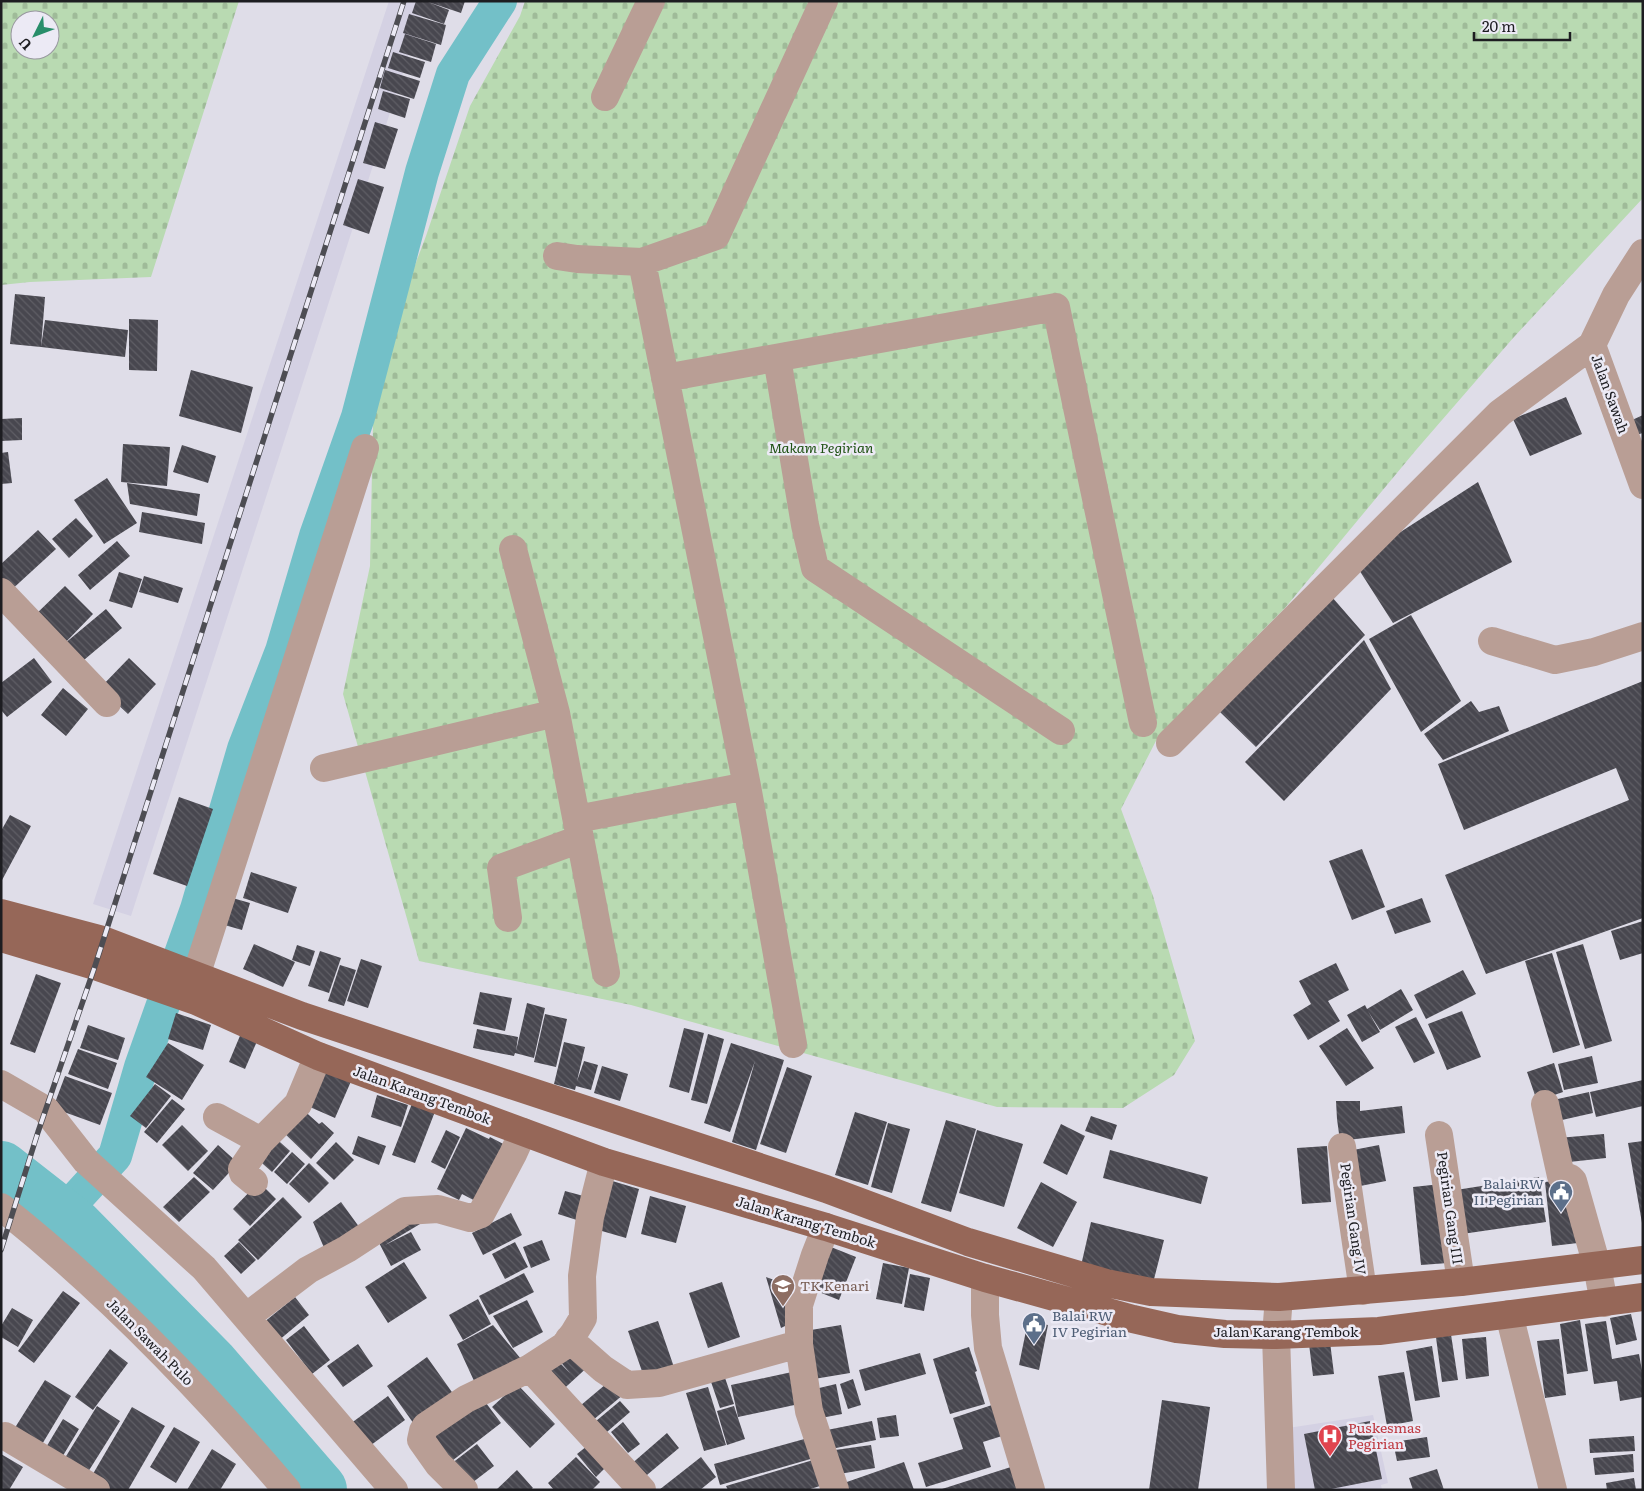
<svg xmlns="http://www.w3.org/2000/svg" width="1644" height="1491" font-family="Literata,serif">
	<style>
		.built { fill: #d4d1e3 }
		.cemetery { fill: url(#cemetery-stones); fill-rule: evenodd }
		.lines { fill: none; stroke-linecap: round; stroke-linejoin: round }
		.canal { stroke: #73c0c8; stroke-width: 34 }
		.river { stroke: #73c0c8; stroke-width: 58 }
		.building { fill: url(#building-back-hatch) }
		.minor { stroke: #b99e95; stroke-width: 28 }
		.major { stroke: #966758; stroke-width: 28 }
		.rail-casing { stroke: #4d4d53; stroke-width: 5.5 }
		.rail { stroke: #eceaf5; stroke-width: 4; stroke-dasharray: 11; stroke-linecap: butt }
		.labels { text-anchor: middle; stroke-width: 5; stroke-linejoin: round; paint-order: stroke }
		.street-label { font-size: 14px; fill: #1d1d21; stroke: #eceaf5 }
		.park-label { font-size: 14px; font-style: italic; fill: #1e5112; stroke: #eceaf5 }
		.service-label { font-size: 14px; fill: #4e5e75; stroke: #eceaf5; text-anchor: end }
		.education-label { font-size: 14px; fill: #785e54; stroke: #eceaf5; text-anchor: start }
		.health-label { font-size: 14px; fill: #be3a42; stroke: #eceaf5; text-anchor: start }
	</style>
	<defs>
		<pattern id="cemetery-stones" width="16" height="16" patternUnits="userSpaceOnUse" patternTransform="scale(1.25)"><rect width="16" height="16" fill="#b9dab2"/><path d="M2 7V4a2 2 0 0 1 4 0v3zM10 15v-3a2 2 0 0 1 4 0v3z" fill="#9fbb99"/></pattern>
		<pattern id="building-back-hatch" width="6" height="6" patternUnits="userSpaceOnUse" patternTransform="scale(1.25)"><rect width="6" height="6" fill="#48474f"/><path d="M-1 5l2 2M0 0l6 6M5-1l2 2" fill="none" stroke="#5f5e65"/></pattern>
	</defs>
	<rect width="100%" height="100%" fill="#dfdde8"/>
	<path class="built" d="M389 1H426L131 916 93 904Z
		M1373 1415 1388 1483 1381 1485 1382 1490H1283L1275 1430Z"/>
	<path class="cemetery" d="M1 1H239L151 277 30 282 1 285ZM20 20H50V50H20Z
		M525 1H1643V198L1514 337 1416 450 1285 608 1159 735 1121 809 1153 896 1195 1041 1174 1075 1123 1108 997 1107 631 1005 419 961 343 694 370 566 373 424 387 339 426 236 470 106 520 16Z"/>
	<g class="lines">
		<path class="canal" d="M60 1216 115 1156 141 1067 197 909 244 749 282 651 316 536 358 417 422 172 453 74 500 1"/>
		<path class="river" d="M1 1170 74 1227 209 1364 318 1490"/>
	</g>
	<path class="building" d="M416 1H465L461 13 428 2 449 10 444 24 412 13Z
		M409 14 446 25 441 45 403 33Z
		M405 34 436 44 431 62 399 52Z
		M393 52 425 62 420 78 388 68Z
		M385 70 420 81 414 99 380 88Z
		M383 91 410 99 405 118 378 109Z
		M375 122 398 129 385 169 363 163Z
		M358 179 384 187 369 234 343 225Z
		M15 294 45 297 41 347 10 344Z
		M129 319 158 320 157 371 129 370Z
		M45 320 128 330 125 357 41 347Z
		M191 370 253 387 241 433 179 416Z
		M1566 397 1582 434 1530 456 1513 419Z
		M1643 415V433L1636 435 1630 421Z
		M22 418V440L1 441V419Z
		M123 444 170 447 167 486 121 482Z
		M182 445 216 456 208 483 173 472Z
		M8 452 12 483 1 484V453Z
		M107 478 137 523 104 544 74 500Z
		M1478 482 1512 562 1393 623 1354 562Z
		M127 483 200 494 197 516 130 504Z
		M142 512 205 523 202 544 139 532Z
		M76 518 93 536 69 558 52 539Z
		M38 530 56 549 8 593 1 585V564Z
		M117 541 130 556 90 590 78 575Z
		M119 572 142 579 132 608 109 601Z
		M144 576 183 588 178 603 139 592Z
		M65 586 93 614 64 644 106 609 122 628 78 665 33 617Z
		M1332 597 1365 635 1256 747 1220 712Z
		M1411 615 1461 701 1421 732 1369 639Z
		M1364 640 1391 689 1284 801 1245 762Z
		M34 658 52 682 7 717 1 710V683Z
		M129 658 156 684 128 714 100 688Z
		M1643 681V918L1486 974 1445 875 1629 800 1616 768 1464 830 1438 764Z
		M63 688 88 709 66 736 41 715Z
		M1471 701 1479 712 1499 706 1509 731 1443 760 1424 734Z
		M179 797 213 809 187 886 153 874Z
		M10 815 31 826 1 882V831Z
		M1362 849 1385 907 1352 920 1329 861Z
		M251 872 297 887 288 913 243 898Z
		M229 897 250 903 242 930 221 924Z
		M1422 898 1431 922 1395 934 1386 911Z
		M1643 921V953L1620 960 1611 931Z
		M254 944 295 962 283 987 243 969Z
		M1583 944 1612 1041 1585 1049 1556 952Z
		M297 945 315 951 310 966 292 960Z
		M320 951 341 958 329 993 308 986Z
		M1552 953 1580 1045 1553 1053 1525 961Z
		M361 959 382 966 368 1008 347 1001Z
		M1336 963 1349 990 1328 1001 1340 1021 1308 1040 1293 1015 1311 1004 1299 981Z
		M340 965 356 970 344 1006 328 1001Z
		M1463 970 1476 994 1426 1019 1414 995Z
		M36 974 61 983 35 1053 10 1044Z
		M1401 989 1413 1010 1380 1030 1368 1011 1380 1032 1362 1042 1347 1015 1365 1005 1367 1009Z
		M480 992 512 998 505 1031 473 1024Z
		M527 1003 545 1008 534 1058 515 1053 514 1056 473 1048 477 1029 518 1037 516 1051Z
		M1462 1011 1481 1057 1447 1070 1428 1024Z
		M176 1013 211 1025 203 1050 168 1039Z
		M545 1014 567 1019 556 1067 534 1062Z
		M1416 1017 1435 1053 1414 1063 1395 1027Z
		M88 1025 125 1038 118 1060 80 1048Z
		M684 1028 704 1033 689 1093 669 1087Z
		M1347 1028 1374 1068 1346 1086 1319 1046Z
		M242 1031 258 1039 245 1069 229 1062Z
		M708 1034 724 1039 707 1104 691 1100Z
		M564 1042 585 1047 577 1081 584 1061 598 1065 591 1090 576 1086 575 1090 554 1084Z
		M168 1043 204 1065 182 1100 146 1077Z
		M731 1043 784 1060 756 1150 732 1142 755 1061 730 1132 704 1123Z
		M78 1049 117 1063 108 1089 68 1074Z
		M1592 1056 1598 1083 1564 1090 1558 1064Z
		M1554 1063 1563 1092 1537 1101 1527 1072Z
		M319 1065 352 1079 335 1118 303 1104Z
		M602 1066 628 1074 620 1101 594 1093Z
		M787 1067 812 1076 786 1153 760 1144Z
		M65 1076 112 1093 100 1125 53 1108Z
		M1643 1080V1106L1596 1117 1590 1092Z
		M155 1084 171 1096 146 1128 130 1116Z
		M1589 1092 1593 1113 1553 1122 1549 1101Z
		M377 1095 408 1105 401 1127 371 1117Z
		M172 1099 185 1109 157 1143 144 1132Z
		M413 1101 436 1109 415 1163 392 1155Z
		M1336 1101H1360V1111L1402 1106 1405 1133 1340 1141 1337 1119Z
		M300 1107 319 1124 322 1122 334 1133 311 1159 279 1128Z
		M855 1112 887 1122 868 1185 835 1175Z
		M1091 1116 1117 1125 1112 1140 1085 1131Z
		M946 1120 976 1129 951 1212 921 1203Z
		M888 1123 910 1129 892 1193 871 1187Z
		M1061 1124 1085 1136 1067 1175 1043 1163Z
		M182 1125 208 1151 188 1171 162 1145Z
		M466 1128 489 1139 490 1137 513 1149 485 1206 462 1194 459 1200 437 1189Z
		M446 1130 460 1137 445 1169 431 1162Z
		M977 1130 1023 1144 1004 1207 959 1193Z
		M1604 1134 1606 1158 1560 1163 1558 1138Z
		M272 1135 290 1151 272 1172 254 1156Z
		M358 1136 386 1146 379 1165 352 1154Z
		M1643 1141V1222L1642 1223 1628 1143Z
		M336 1142 354 1160 334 1180 316 1163Z
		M218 1145 238 1163 213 1190 193 1173Z
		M1379 1145 1386 1181 1355 1187 1348 1151Z
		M1327 1146 1331 1202 1302 1204 1297 1148Z
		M1110 1150 1208 1177 1201 1204 1103 1178Z
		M292 1152 305 1164 287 1184 274 1172Z
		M309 1163 329 1183 309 1203 289 1184Z
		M194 1177 210 1192 179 1222 163 1207Z
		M1539 1177 1546 1222 1462 1234 1456 1190Z
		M1571 1179 1578 1243 1552 1246 1545 1182Z
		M609 1180 639 1189 626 1238 595 1229Z
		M259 1182 276 1199 250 1226 233 1209Z
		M1041 1182 1077 1202 1053 1247 1017 1228Z
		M1441 1184 1448 1263 1421 1265 1413 1187Z
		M565 1191 591 1198 583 1222 558 1214Z
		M650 1196 686 1206 676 1243 641 1234Z
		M283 1197 302 1217 258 1260 238 1240Z
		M341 1202 365 1235 328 1257 313 1222Z
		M511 1213 522 1235 483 1255 472 1233Z
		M414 1215 420 1224 385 1245 411 1232 421 1250 391 1266 376 1237Z
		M1091 1222 1164 1240 1152 1287 1080 1270Z
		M542 1240 550 1260 531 1268 523 1247Z
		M239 1242 256 1260 241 1274 224 1256Z
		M515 1242 528 1267 505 1279 492 1254Z
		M831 1247 856 1257 839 1300 814 1290Z
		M404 1262 427 1298 388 1323 365 1287Z
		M883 1263 909 1268 902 1304 876 1299Z
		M524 1273 534 1292 489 1315 479 1296Z
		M910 1274 930 1278 924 1311 904 1307Z
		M766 1277 799 1289 785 1326 781 1328Z
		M722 1282 740 1337 708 1348 689 1293Z
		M63 1291 80 1303 34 1363 18 1351Z
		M295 1297 309 1315 278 1341 263 1323Z
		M478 1299 491 1324 463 1340 449 1315Z
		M527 1300 543 1332 513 1348 493 1316Z
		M12 1308 33 1320 18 1347 1 1337V1326Z
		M1631 1314 1637 1340 1616 1345 1610 1318Z
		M1580 1320 1588 1371 1567 1374 1560 1324Z
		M658 1321 675 1370 645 1380 628 1331Z
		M1028 1321 1048 1325 1039 1370 1019 1365Z
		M1606 1321 1612 1359 1639 1354 1643 1376V1397L1620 1401 1617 1381 1594 1384 1585 1324Z
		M493 1325 521 1359 475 1383 457 1344Z
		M841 1325 850 1373 814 1379 805 1331Z
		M304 1326 330 1360 312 1374 286 1340Z
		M1450 1328 1458 1380 1442 1382 1435 1330Z
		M1486 1337 1489 1376 1466 1379 1462 1339Z
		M1559 1339 1566 1395 1545 1398 1537 1341Z
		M1330 1342 1334 1374 1313 1376 1309 1344Z
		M573 1343 592 1363 556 1396 537 1375 555 1358 570 1373 557 1358Z
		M358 1344 373 1366 343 1387 327 1366Z
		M1432 1346 1440 1397 1415 1401 1406 1351Z
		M969 1347 977 1371 975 1372 985 1404 950 1414 933 1359Z
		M110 1349 128 1363 93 1410 75 1397Z
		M920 1353 926 1374 865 1391 859 1370Z
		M427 1357 454 1395 414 1424 387 1386Z
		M792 1372 799 1404 738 1417 731 1385Z
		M1404 1372 1413 1421 1387 1426 1378 1376Z
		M724 1375 734 1404 720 1408 710 1379Z
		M612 1379 624 1394 586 1426 574 1411Z
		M853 1379 861 1405 848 1409 840 1384Z
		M45 1380 71 1396 38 1451 11 1434Z
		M517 1384 555 1424 530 1448 492 1407Z
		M836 1384 842 1414 821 1418 815 1389Z
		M708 1387 726 1445 704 1451 686 1393Z
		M480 1395 501 1423 448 1464 427 1436Z
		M388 1396 405 1420 367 1448 350 1424Z
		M1162 1400 1210 1407 1198 1490H1149Z
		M620 1401 630 1412 600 1438 590 1426Z
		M992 1405 1002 1436 983 1442 991 1467 926 1487 918 1463 963 1449 953 1418Z
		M97 1406 120 1421 83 1480 60 1466Z
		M734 1406 745 1439 727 1445 717 1411Z
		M132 1407 165 1426 128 1490H108L90 1479Z
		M896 1415 899 1436 880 1438 877 1418Z
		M63 1419 79 1429 58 1464 42 1454Z
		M872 1421 876 1440 831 1449 827 1430Z
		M1370 1421 1382 1479 1326 1490H1315L1304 1434Z
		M623 1422 640 1444 628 1453 611 1432Z
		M174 1427 200 1442 176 1483 150 1467Z
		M667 1433 679 1448 641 1480 629 1466Z
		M1634 1436 1635 1451 1590 1453 1589 1439Z
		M1427 1437 1430 1457 1397 1461 1393 1442Z
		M808 1438 814 1458 720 1485 714 1464Z
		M592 1442 612 1461 596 1477 577 1454Z
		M477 1444 494 1466 464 1489 447 1467Z
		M871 1445 875 1468 839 1474 835 1450Z
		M212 1449 236 1464 220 1490H187Z
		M1 1454 23 1467 9 1490H1Z
		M1633 1454 1634 1472 1595 1475 1593 1458Z
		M576 1457 600 1482 592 1490H554L548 1483Z
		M701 1457 716 1477 700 1490H659Z
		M813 1460 820 1486 807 1490H728L726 1486Z
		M904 1462 914 1490H847L844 1483Z
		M1014 1466 1021 1490H942V1489Z
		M1437 1469 1444 1490H1413L1409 1478Z
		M517 1470 533 1488 530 1490H496Z
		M1634 1478 1636 1490H1607L1606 1483Z"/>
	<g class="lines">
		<path class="minor" d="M605 97 651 1
			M1643 253 1616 295 1592 345 1643 485
			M557 256 577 259 642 262 747 786
			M642 262 716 236 824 1
			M777 358 805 525 815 568 1061 731
			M665 378 1056 307 1143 723
			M1 592 107 703
			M1492 641 1555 660 1594 652 1643 636
			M556 713 606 973
			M1170 743 1500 413 1592 345
			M324 768 556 713 513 549
			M577 819 747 786 793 1044
			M508 918 501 868 580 839
			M196 976 365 448
			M1 1084 46 1110 86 1161 204 1268 394 1490
			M1545 1104 1561 1176 1570 1178 1573 1181 1597 1266 1604 1303
			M217 1117 261 1141 298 1104 318 1056
			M1439 1135 1461 1282
			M1342 1147 1363 1291
			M254 1182 243 1173 242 1169 261 1141
			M1 1207C106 1290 200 1388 287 1490
			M826 1227 815 1255 799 1305V1344L809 1411 835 1490
			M985 1278V1315L988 1348 1031 1490
			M1279 1297 1276 1335 1281 1490
			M1509 1314 1553 1490
			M246 1317 308 1270 347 1249 405 1211 438 1209 470 1218 481 1214 513 1154 523 1132
			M569 1339 603 1369 627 1385 659 1383 799 1344
			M530 1368 642 1490
			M5 1436 96 1490
			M464 1490 438 1464 421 1440 423 1431 426 1426 466 1399 530 1368 564 1346 574 1333 583 1318 582 1276 590 1217 604 1162"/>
		<path class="major" d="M1 913 103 940 302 1016 826 1189 968 1242 1106 1283 1151 1292 1279 1297 1461 1282 1643 1260
			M1 938 95 966 196 1001 318 1056 604 1162 826 1227 985 1278 1133 1319 1177 1329 1225 1334 1276 1335 1379 1331 1643 1297"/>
		<g class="rail-casing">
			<path id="rail" d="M1 1250 38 1132 95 966 404 1"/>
		</g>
		<use href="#rail" class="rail"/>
	</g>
	<defs>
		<g id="civic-pin" transform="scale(1.25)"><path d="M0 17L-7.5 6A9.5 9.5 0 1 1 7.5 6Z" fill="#5c6f8a" stroke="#eceaf5"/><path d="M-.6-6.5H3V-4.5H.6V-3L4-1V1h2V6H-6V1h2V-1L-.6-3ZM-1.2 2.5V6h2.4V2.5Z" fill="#fff"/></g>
		<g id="school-pin" transform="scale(1.25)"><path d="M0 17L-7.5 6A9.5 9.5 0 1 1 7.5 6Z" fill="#8d6e63" stroke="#eceaf5"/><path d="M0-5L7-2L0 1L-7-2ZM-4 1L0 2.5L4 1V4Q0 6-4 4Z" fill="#fff"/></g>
		<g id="hospital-pin" transform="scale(1.25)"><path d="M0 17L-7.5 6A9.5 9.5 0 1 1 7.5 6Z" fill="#e0444e" stroke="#eceaf5"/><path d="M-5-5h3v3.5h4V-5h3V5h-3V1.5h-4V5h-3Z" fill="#fff"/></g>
	</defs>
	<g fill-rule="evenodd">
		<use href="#civic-pin" x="1561" y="1192"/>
		<use href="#school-pin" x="783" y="1286"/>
		<use href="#civic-pin" x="1034" y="1324"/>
		<use href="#hospital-pin" x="1330" y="1436"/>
	</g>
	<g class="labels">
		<g class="street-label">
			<text transform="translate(1610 394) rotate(70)" y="5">Jalan Sawah</text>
			<text transform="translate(422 1095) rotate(20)" y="5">Jalan Karang Tembok</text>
			<text transform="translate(1450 1208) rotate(82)" y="5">Pegirian Gang III</text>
			<text transform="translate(1353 1219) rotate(82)" y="5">Pegirian Gang IV</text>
			<text transform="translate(806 1222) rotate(17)" y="5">Jalan Karang Tembok</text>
			<text x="1286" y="1337">Jalan Karang Tembok</text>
			<text transform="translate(150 1342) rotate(45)" y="5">Jalan Sawah Pulo</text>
		</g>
		<g class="park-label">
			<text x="821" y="453">Makam Pegirian</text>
		</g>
		<g class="service-label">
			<text x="1544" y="1189">Balai RW<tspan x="1544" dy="16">II Pegirian</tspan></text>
			<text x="1052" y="1321" text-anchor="start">Balai RW<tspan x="1052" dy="16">IV Pegirian</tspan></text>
		</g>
		<g class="education-label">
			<text x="800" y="1291">TK Kenari</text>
		</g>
		<g class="health-label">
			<text x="1348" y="1433">Puskesmas<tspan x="1348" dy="16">Pegirian</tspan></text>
		</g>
	</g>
	<rect width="1644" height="1491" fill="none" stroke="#1d1d21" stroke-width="5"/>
	<g transform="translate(35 35) rotate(228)"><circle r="24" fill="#eceaf5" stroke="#9998a0"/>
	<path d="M0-4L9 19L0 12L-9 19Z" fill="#288e6a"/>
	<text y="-8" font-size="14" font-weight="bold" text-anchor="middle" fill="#1d1d21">U</text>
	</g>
	<path d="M1474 32v8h96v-8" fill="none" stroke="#1d1d21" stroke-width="2.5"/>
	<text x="1482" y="32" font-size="15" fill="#1d1d21" stroke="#eceaf5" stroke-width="4" paint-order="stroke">20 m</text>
</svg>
